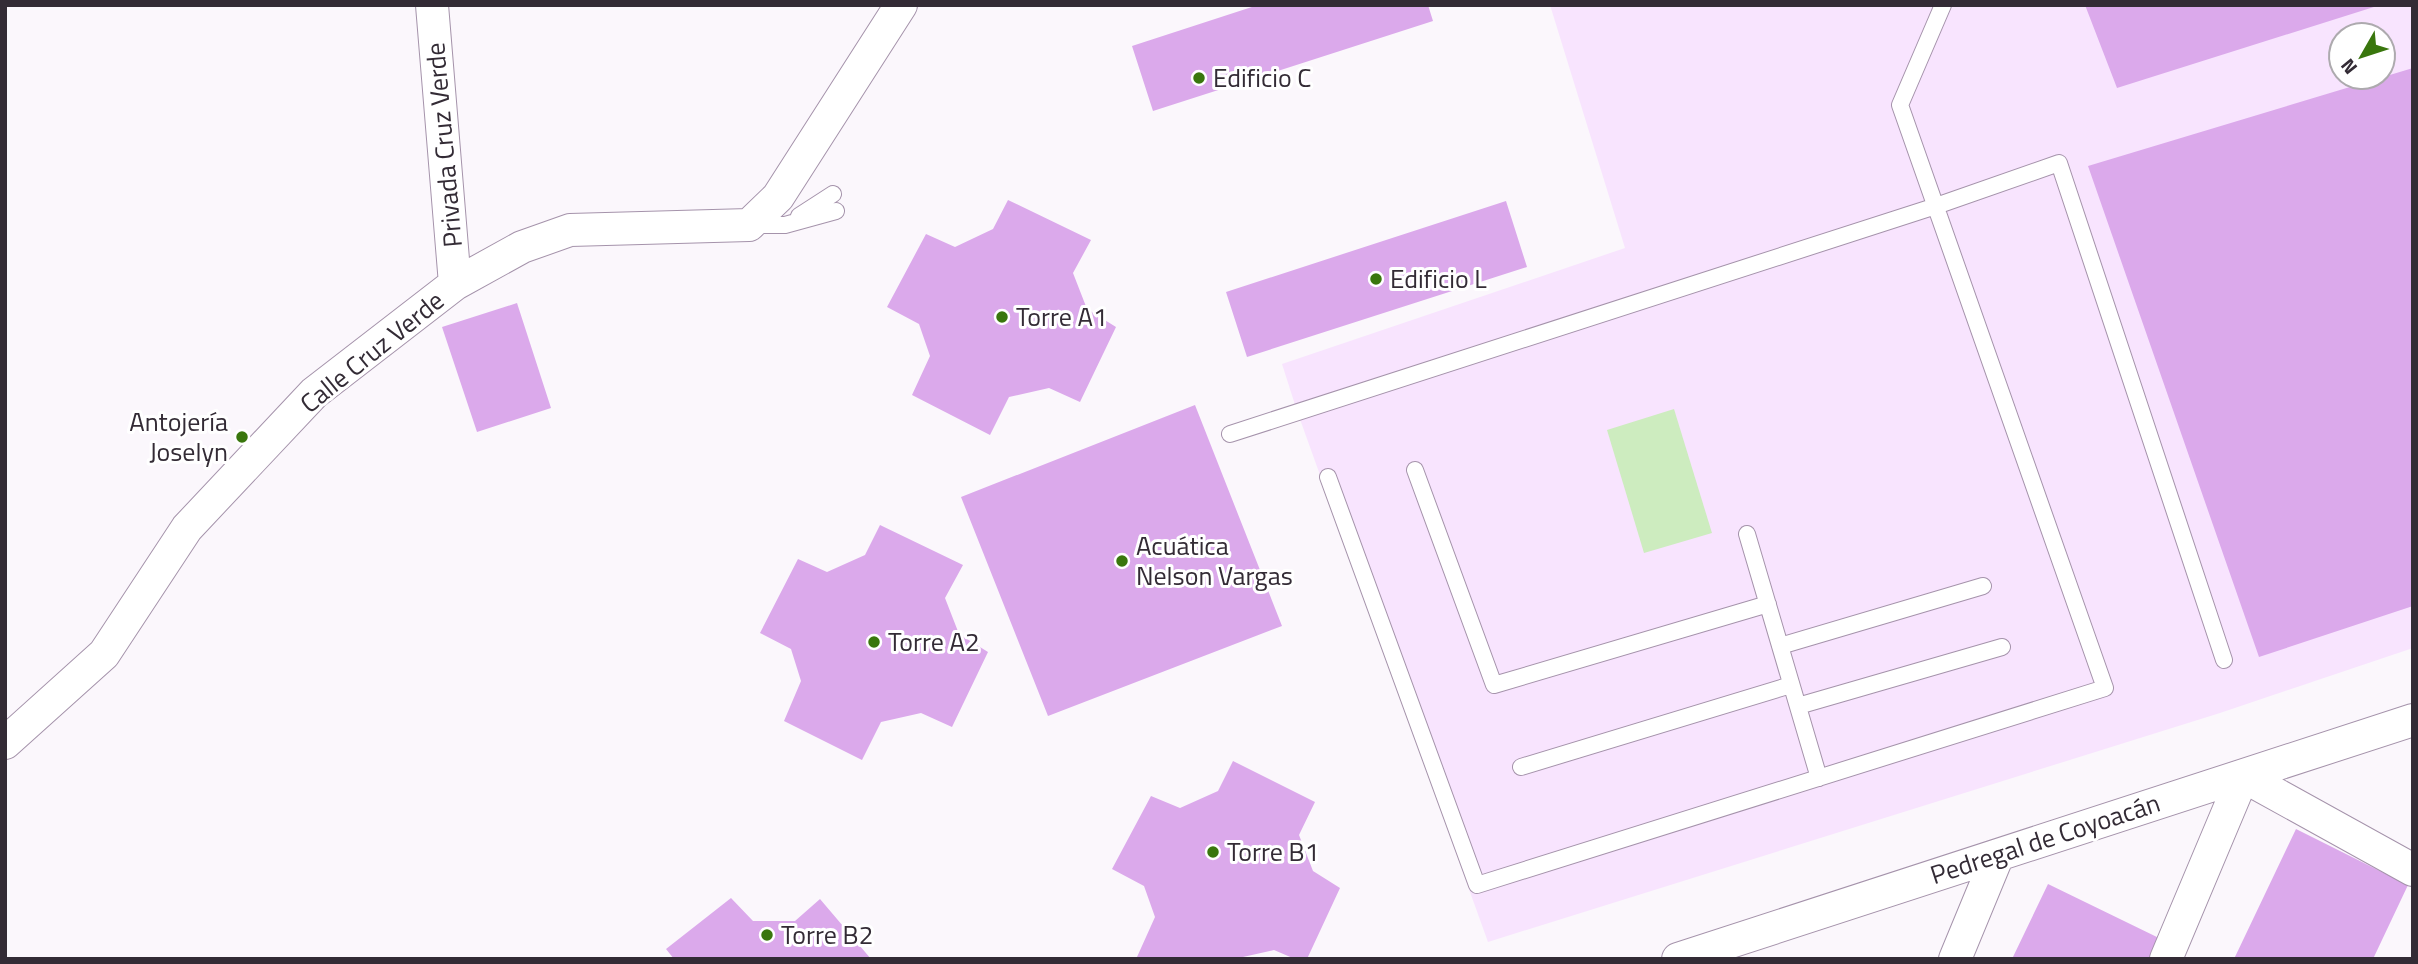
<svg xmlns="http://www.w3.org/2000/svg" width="2418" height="964" font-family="'Titillium Web',sans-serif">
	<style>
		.built { fill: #f8e4fe; fill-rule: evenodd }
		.green { fill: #cdecbf }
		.building { fill: #dba9eb }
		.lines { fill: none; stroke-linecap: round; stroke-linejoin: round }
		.service-casing { stroke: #a593ab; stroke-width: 18 }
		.minor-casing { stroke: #a593ab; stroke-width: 34 }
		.service { stroke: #fff; stroke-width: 16 }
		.minor { stroke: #fff; stroke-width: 32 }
		.poi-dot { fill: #39760d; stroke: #fff; stroke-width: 2.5 }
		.labels { text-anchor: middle; stroke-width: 6; stroke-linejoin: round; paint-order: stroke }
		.poi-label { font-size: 26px; fill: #332b35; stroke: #fff; text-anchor: start }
		.street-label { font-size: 26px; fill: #332b35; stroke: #fff }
	</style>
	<rect width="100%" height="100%" fill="#fbf7fc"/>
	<path class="built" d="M1550 5H2413V648L2220 713 1488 942 1297 411 1282 364 1625 248ZM2341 35H2383V77H2341Z"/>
	<path class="green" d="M1674 409 1712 533 1644 553 1607 430Z"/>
	<path class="building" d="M1258 5H1428L1433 21 1153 111 1132 46Z
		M2085 5H2377V6L2117 88Z
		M2413 68V606L2259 657 2088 166Z
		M1008 200 1091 240 1073 273 1087 309 1116 327 1080 402 1049 388 1009 397 990 435 912 395 930 356 919 324 887 307 926 234 955 247 993 229Z
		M1506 201 1527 267 1247 357 1226 292Z
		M517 303 551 408 477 432 442 327Z
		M1195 405 1282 626 1048 716 961 497Z
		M880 525 963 565 945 598 959 634 988 652 952 727 921 713 881 722 862 760 784 721 801 681 791 649 760 633 798 559 827 572 865 555Z
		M1233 761 1315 802 1299 835 1313 871 1340 888 1307 959H1295L1274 950 1234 959H1141L1137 957 1155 917 1144 886 1112 869 1151 796 1180 808 1218 791Z
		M2296 829 2408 885 2373 959H2234Z
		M2048 884 2161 939 2151 959H2012Z
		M731 898 753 921H795L820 899 871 959H674L666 949Z"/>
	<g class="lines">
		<g class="service-casing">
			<path id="service" d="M799 216 833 194
				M752 225H785L836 211
				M1230 434 1936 206 2059 163 2224 660
				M1415 470 1494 685 1768 604
				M1328 477 1477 885 2105 688 1900 105 1943 5
				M1747 534 1819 778
				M1780 646 1983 586
				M1798 706 2002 647
				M1521 767 1791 685"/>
		</g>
		<g class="minor-casing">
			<path id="minor" d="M432 5 455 284
				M5 743 104 654 187 528 314 393 455 284 522 247 570 230 749 225 778 197 901 5
				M1678 959 2413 720
				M1955 959 1998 855
				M2166 959 2243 776 2413 870"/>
		</g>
		<use href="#service" class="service"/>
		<use href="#minor" class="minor"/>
	</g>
	<g class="poi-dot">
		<circle cx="1199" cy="78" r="7"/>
		<circle cx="1376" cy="279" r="7"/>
		<circle cx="1002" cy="317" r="7"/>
		<circle cx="242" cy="437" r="7"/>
		<circle cx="1122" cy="561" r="7"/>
		<circle cx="874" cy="642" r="7"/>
		<circle cx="1213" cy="852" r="7"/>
		<circle cx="767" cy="935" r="7"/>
	</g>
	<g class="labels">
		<g class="poi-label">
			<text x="1213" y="87">Edificio C</text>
			<text x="1390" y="288">Edificio L</text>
			<text x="1016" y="326">Torre A1</text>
			<text x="228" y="431" text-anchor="end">Antojería<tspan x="228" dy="30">Joselyn</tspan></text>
			<text x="1136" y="555">Acuática<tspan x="1136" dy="30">Nelson Vargas</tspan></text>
			<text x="888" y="651">Torre A2</text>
			<text x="1227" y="861">Torre B1</text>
			<text x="781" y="944">Torre B2</text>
		</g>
		<g class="street-label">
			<text transform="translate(444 145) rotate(-95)" y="9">Privada Cruz Verde</text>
			<text transform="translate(372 352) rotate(-39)" y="9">Calle Cruz Verde</text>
			<text transform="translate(2045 839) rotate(-18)" y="9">Pedregal de Coyoacán</text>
		</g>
	</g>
	<rect width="2418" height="964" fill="none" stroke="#332b35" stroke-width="14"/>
	<g transform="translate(2362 56) rotate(231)"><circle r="33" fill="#ffffff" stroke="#adaaae" stroke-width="2"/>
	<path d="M0-5L12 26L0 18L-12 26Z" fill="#39760d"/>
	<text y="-10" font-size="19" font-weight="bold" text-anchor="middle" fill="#332b35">N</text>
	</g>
</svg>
